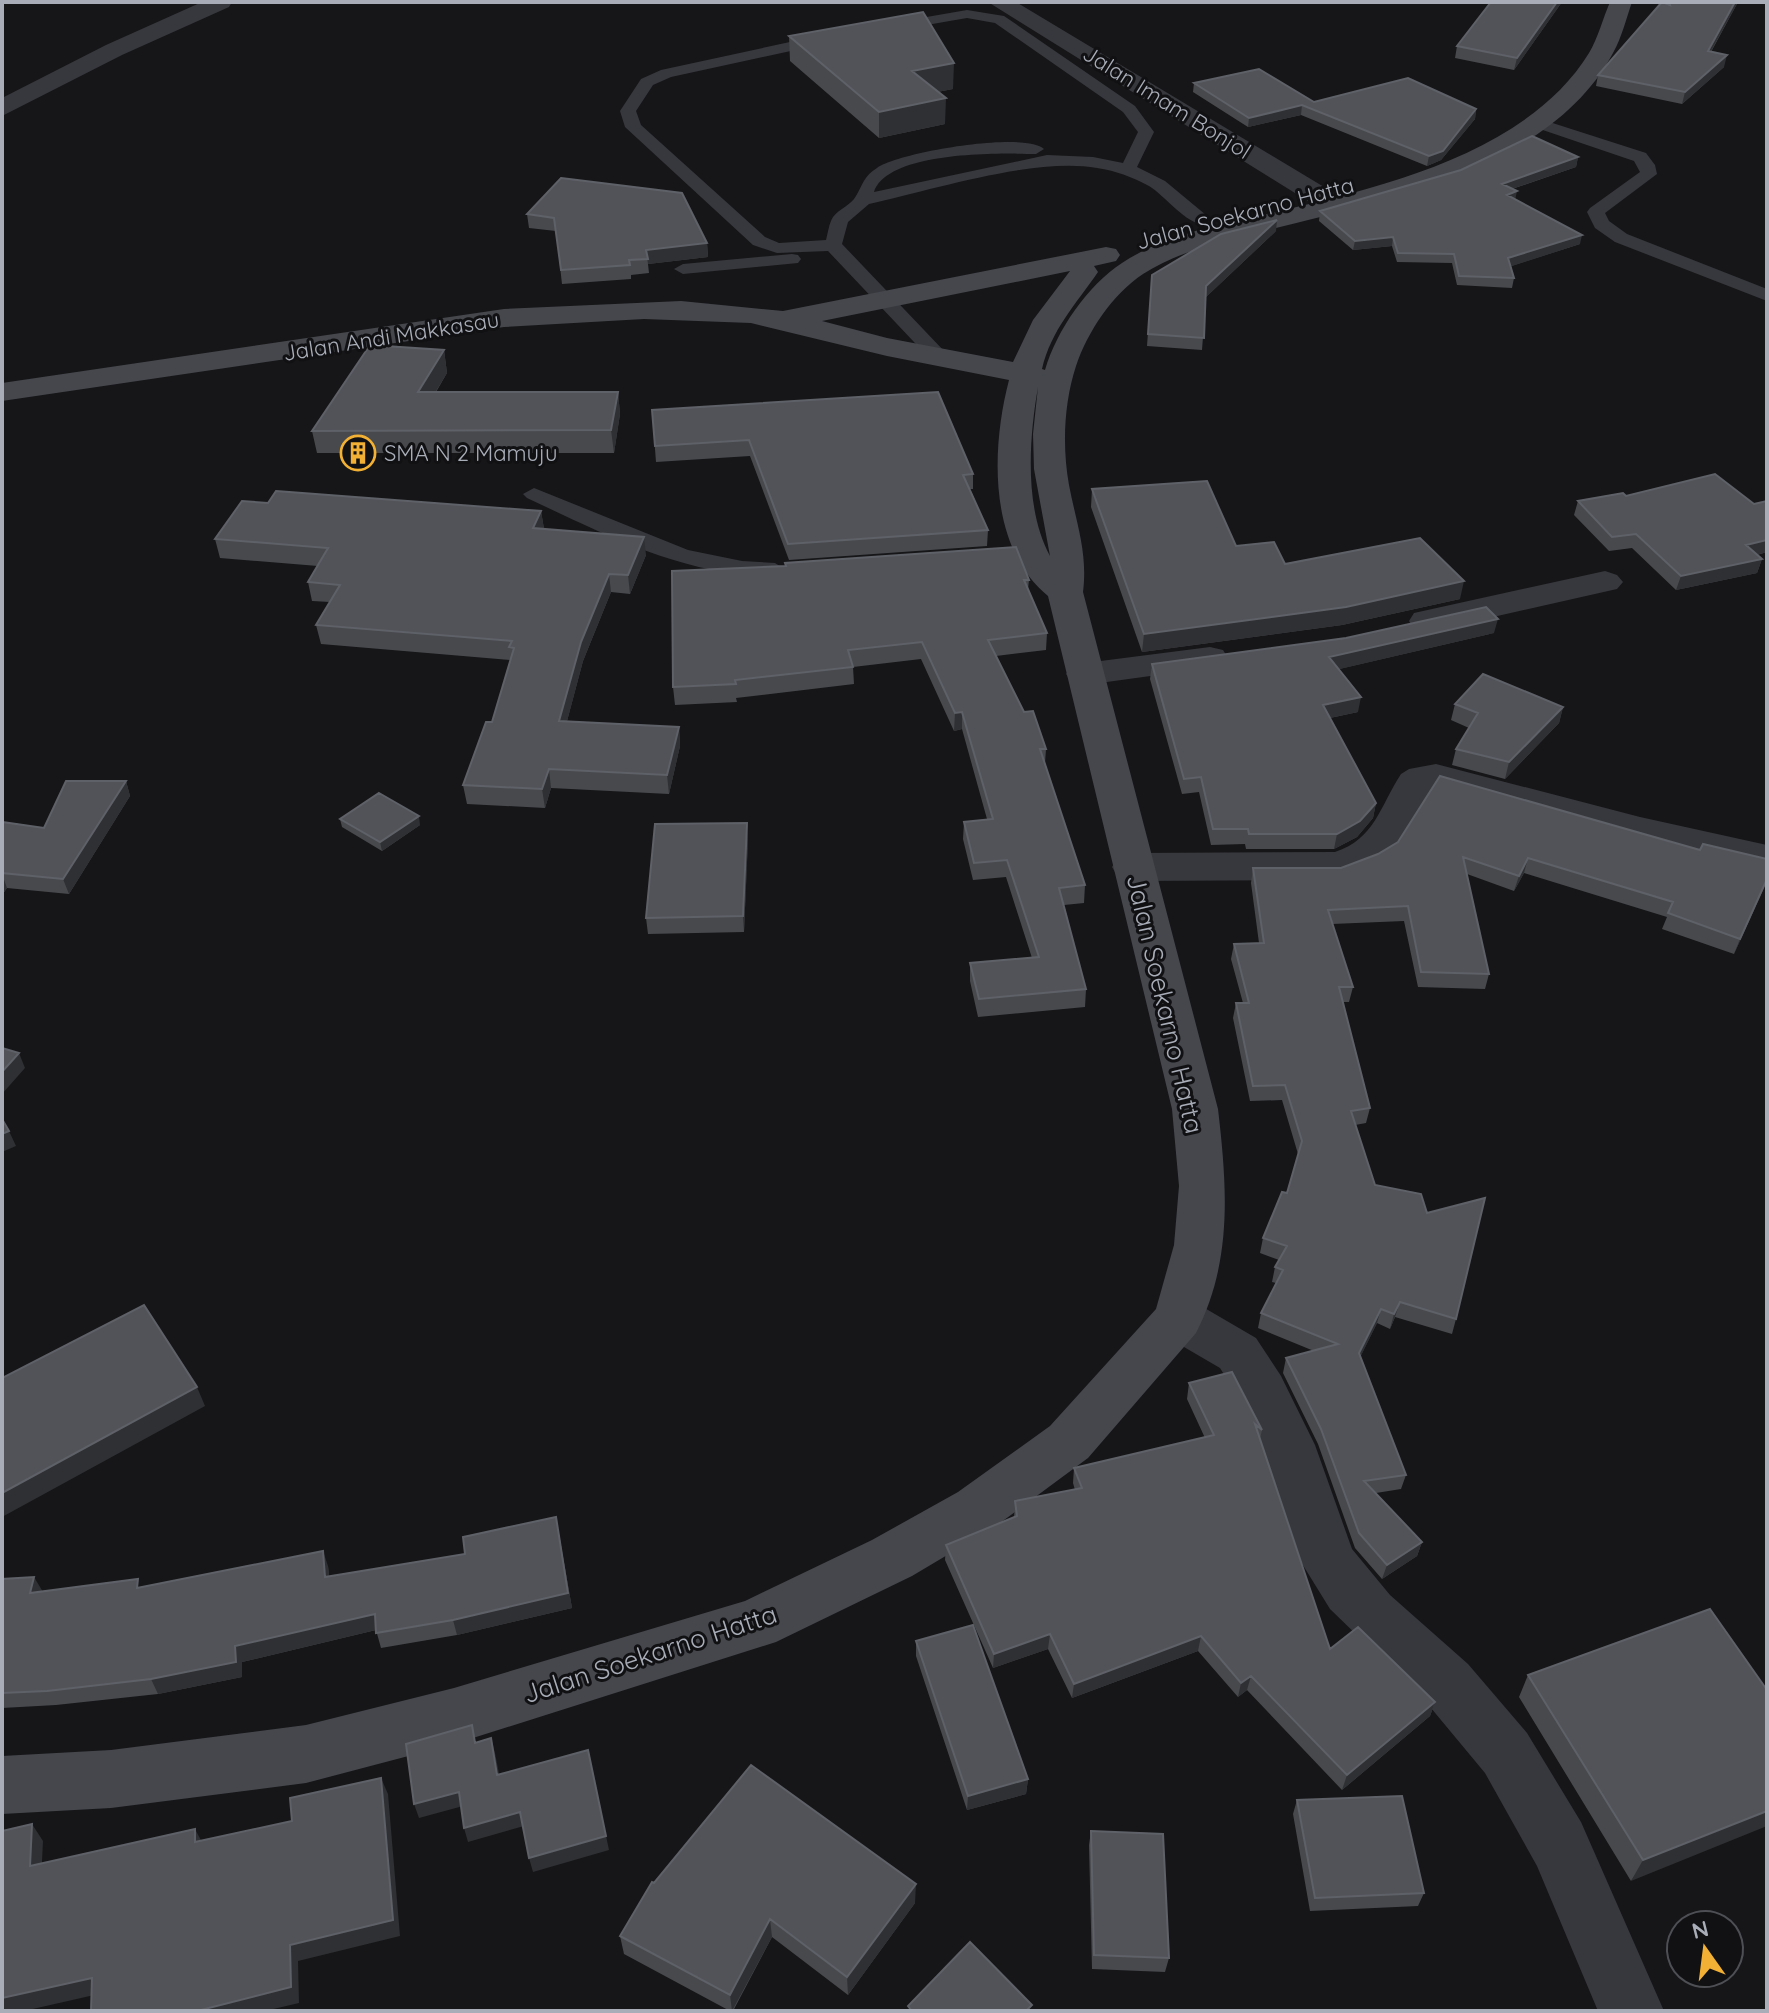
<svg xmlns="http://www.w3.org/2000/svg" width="1769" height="2013" font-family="Quicksand,sans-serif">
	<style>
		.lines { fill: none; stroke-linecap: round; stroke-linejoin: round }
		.lane { fill: #37383d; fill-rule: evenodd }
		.street { fill: #37383d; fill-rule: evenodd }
		.secondary { fill: #45474d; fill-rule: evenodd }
		.wall { fill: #47494d }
		.shaded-wall { fill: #2f3033 }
		.building { fill: #525359; stroke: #5f6168; stroke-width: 2 }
		.labels { text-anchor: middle; stroke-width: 6; stroke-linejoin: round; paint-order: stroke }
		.far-street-label { font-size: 22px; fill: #a8adb8; stroke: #111113 }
		.far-poi-label { font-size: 22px; fill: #a8adb8; stroke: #111113; text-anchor: start }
		.street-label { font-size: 26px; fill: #a8adb8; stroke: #111113 }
	</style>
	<rect width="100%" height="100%" fill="#161618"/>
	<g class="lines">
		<path class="lane" d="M967 10 1004 16 1135 106 1154 132 1137 167 1165 181 1212 220 1209 224C1189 229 1166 196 1149 186 1132 177 1117 171 1097 168 1035 157 933 190 869 204L848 222 842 244 945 352 948 356 945 360H931L828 251 777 253 753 245 625 127 620 111 641 79 661 70 827 34 835 39 832 42 671 77 653 85 636 111 641 125 765 237 779 243 826 240C828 233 829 223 833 217 839 209 851 205 856 196 863 184 864 176 877 168 900 152 1025 131 1044 149L1036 154C1000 153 888 151 874 192L1047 155 1093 157 1123 163 1138 132 1123 112 995 23 967 18 892 31 885 27 892 23Z
			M1537 118 1646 153 1655 165 1657 174 1605 213 1609 221 1627 234 1767 289V301L1615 242 1595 228 1587 212 1590 208 1640 172 1634 161 1531 126V120Z
			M792 254 798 255 801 259 798 263 683 274 674 269 683 264Z
			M534 488 688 550 742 561 775 563 786 570C778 580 764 576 752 575 672 570 598 531 527 498L523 494Z"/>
		<path class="street" d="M202 2H232L229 7 122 55 2 116V98L106 45Z
			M988 2H1016L1344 199 1348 205 1344 211H1324Z
			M1605 571 1617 575 1623 582 1617 589 1427 632 1414 629 1409 621 1414 613Z
			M1210 647 1223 650 1228 658 1223 666 1085 685 1072 682 1066 674 1072 666 1085 663Z
			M1436 764 1640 817 1767 845V871L1640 843 1436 788 1431 790C1407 842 1395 864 1338 880L1133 881 1118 877 1112 867 1118 857 1133 853 1335 852C1375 839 1380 806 1401 774L1409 769Z
			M1178 1297 1196 1303 1256 1338 1281 1376 1315 1445 1352 1549 1390 1595 1468 1664 1527 1733 1581 1822 1664 2011H1598L1537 1866 1485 1773 1426 1702 1330 1609 1301 1562 1261 1445 1242 1403 1220 1368 1160 1333 1153 1318 1160 1303Z"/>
		<path class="secondary" d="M1610 2H1632C1626 19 1622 37 1613 53 1553 166 1393 199 1280 227 1233 239 1184 248 1143 274 1112 295 1088 331 1076 366 1064 403 1062 446 1069 485 1076 522 1088 553 1083 592L1218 1109C1227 1186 1233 1261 1196 1333L1088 1458 996 1526 912 1576 776 1642 454 1744 306 1783 111 1808 2 1814V1756L111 1750 306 1725 454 1688 745 1601 872 1540 958 1492 1050 1426 1156 1309 1174 1245 1179 1186 1172 1109 1048 596C988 547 991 449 1009 380L887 356 751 323 644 319 504 327 2 401V383L504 309 681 301 783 311 1106 247 1116 249 1120 255 1116 261 1094 266 1098 272C1076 304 1051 330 1042 369L1045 370C1057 330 1087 286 1122 263 1166 234 1221 224 1271 213 1378 188 1527 154 1589 53 1598 38 1603 18 1610 2ZM1070 271 1033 320 1013 362 887 338 822 321ZM1038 387 1033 434 1034 469 1050 556C1024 508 1029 439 1038 387Z"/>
	</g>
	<path class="wall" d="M1562 2 1514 70 1455 58 1457 46Z
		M1664 2H1738L1711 52 1724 67 1682 104 1596 86 1598 75Z
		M789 36 953 89 937 92 945 124 879 138 790 61Z
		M1194 83 1314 102 1476 109 1475 119 1441 160 1427 166 1301 115 1248 127 1193 92Z
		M1578 157 1576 167 1512 189 1515 199 1580 244 1511 266 1514 278 1512 288 1457 285 1452 263 1397 262 1392 246 1353 250 1319 221 1320 211Z
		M561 178 707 243 708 257 648 264 649 273 631 275V279L562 284 556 231 529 228 527 214Z
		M1276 231 1206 297 1202 350 1147 346 1152 275Z
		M444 350 447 373 436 392H618L620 414 614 453H317L312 431Z
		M652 410 973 474V489H970L988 530 987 546 789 560 750 456 656 462Z
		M1092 489 1236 546 1285 564 1460 599 1342 625 1142 652 1091 507Z
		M1626 496 1754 504 1767 501V552L1757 555 1762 559 1757 573 1676 590 1632 548 1609 551 1574 515 1578 501Z
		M268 503 541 511 544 529 646 555 630 594 611 592 583 661 567 721 679 727 680 746 669 794 551 788 545 808 467 804 463 785 492 722 511 660 321 644 316 625 330 602 312 601 308 582 318 566 220 558 215 539Z
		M672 571 1029 580 1028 589 1047 633 1046 650 996 656 1024 712 1046 749 1045 763 1085 885 1084 903 1064 905 1086 989 1085 1007 978 1017 970 981V963L1032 958 1006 877 973 880 963 839 964 822 987 819 962 729 954 731 921 659 853 667 854 684 736 698 737 702 675 705 673 687Z
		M1494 633 1339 669 1358 712 1330 718 1376 803 1373 818 1357 837 1334 849H1246L1245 844 1211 845 1199 792 1182 794 1150 679 1152 664Z
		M1455 704 1563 707 1559 723 1505 779 1452 765 1456 749 1469 728 1451 720Z
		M126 781 130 796 69 894 7 888 2 895V822L44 828Z
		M340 819 420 825 382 851 342 827Z
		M748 839 744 932 648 934 646 918Z
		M1398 842 1767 881 1734 954 1662 929 1667 917 1524 873 1514 891 1467 874 1489 974 1485 989 1418 987 1404 921 1332 924 1353 987 1349 1002H1342L1370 1108 1366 1123 1355 1125 1375 1185 1456 1319 1452 1334 1395 1317 1390 1329 1377 1323 1360 1357 1406 1475 1401 1489 1376 1493 1422 1542 1417 1556 1382 1579 1355 1548 1318 1444 1283 1373 1286 1358 1314 1351 1258 1328 1261 1313 1276 1283 1272 1282 1275 1267 1279 1260 1260 1253 1263 1238 1287 1193 1298 1154 1282 1100 1250 1101 1233 1018 1236 1003H1243L1231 959 1234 944 1259 943 1251 883 1253 868H1341L1378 854Z
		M1232 1372 1262 1430 1260 1439 1330 1649 1435 1702 1430 1716 1342 1790 1247 1690 1238 1697 1198 1651 1072 1698 1048 1649 993 1668 945 1560 946 1545 1014 1518 1015 1501 1075 1490 1073 1483 1074 1468 1205 1438 1187 1399 1189 1383Z
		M556 1517 572 1608 457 1635 381 1648 376 1630 242 1662V1677L158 1694 56 1705 2 1708V1579L42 1591 142 1587 328 1566 329 1577 465 1554Z
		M916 1641 1028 1779 1026 1794 967 1810 916 1656Z
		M1528 1675 1767 1690 1631 1881 1519 1697Z
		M1297 1800 1424 1893 1418 1906 1310 1911 1293 1814Z
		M1091 1831 1169 1958 1165 1972 1092 1969 1089 1845Z
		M654 1883 915 1903 848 1995 772 1937 733 2011H730L624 1954 620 1936Z"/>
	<path class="shaded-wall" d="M1557 2H1562L1514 70 1517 58Z
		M1735 2H1738L1705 62 1708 51Z
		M1727 55 1724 67 1682 104 1685 92Z
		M954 63 953 89 911 97 912 71Z
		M946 98 945 124 879 138V112Z
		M1302 105 1301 115 1248 127 1249 118Z
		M1476 109 1475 119 1441 160 1427 166 1429 156Z
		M1578 157 1576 167 1500 193 1502 184Z
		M1517 191 1515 201 1507 195Z
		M1277 220 1276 231 1205 298 1206 286Z
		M1582 235 1580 244 1506 268 1508 258Z
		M1393 237 1392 246 1353 250 1355 241Z
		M707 243 708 257 648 264 646 250Z
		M444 350 447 373 422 414 418 392Z
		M618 392 620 414 614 453 611 430Z
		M541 511 544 529 533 528Z
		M644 537 646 555 630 594 628 575Z
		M1767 540V552L1741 559 1746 545Z
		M1762 559 1757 573 1676 590 1681 576Z
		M609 574 611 592 583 661 562 740 559 721 581 642Z
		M1464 581 1460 599 1342 625 1142 652 1144 634Z
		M1498 619 1494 633 1327 672 1329 657Z
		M1361 697 1358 712 1320 720 1323 705Z
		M1563 707 1559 723 1505 779 1509 762Z
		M962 712V729L954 731 955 713Z
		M679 727 680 746 669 794 667 775Z
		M549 769 551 788 545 808 542 789Z
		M126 781 130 796 69 894 63 879Z
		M1376 803 1373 818 1357 837 1334 849 1337 834Z
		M419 816 420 825 382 851 380 842Z
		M747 823 748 839 744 932 743 916Z
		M1528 858 1524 873 1514 891 1519 876Z
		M2 874 7 888 2 895Z
		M1767 879V881L1734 954 1740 939Z
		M19 1053 25 1068 2 1094V1072Z
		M9 1131 16 1146 2 1152V1134Z
		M1400 1302 1395 1317 1390 1329 1394 1314Z
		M1381 1309 1377 1323 1355 1368 1359 1353Z
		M197 1387 205 1406 2 1517V1493Z
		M556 1517 572 1608 457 1635 453 1620Z
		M1422 1542 1417 1556 1382 1579 1387 1565Z
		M323 1551 328 1566 331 1593 325 1577Z
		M34 1577 43 1592 30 1593Z
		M375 1614 380 1629 242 1662V1677L158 1694 151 1679 235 1646Z
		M1050 1634 1048 1649 993 1668 994 1654Z
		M1201 1636 1198 1651 1072 1698 1074 1684Z
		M1251 1676 1247 1690 1238 1697 1241 1683Z
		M1435 1702 1430 1716 1342 1790 1347 1775Z
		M491 1738 495 1753 502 1789 497 1775Z
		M588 1750 609 1850 533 1872 529 1858Z
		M381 1778 388 1794 400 1936 298 1961 299 2003 265 2011H197L290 1945Z
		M1028 1779 1026 1794 967 1810 968 1796Z
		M459 1792 463 1806 419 1818 414 1804Z
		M1767 1811V1826L1631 1881 1643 1860Z
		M520 1812 524 1826 468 1842 464 1828Z
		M32 1824 43 1841 41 1882 30 1866Z
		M195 1829 204 1846 195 1842Z
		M916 1884 915 1903 848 1995 847 1977Z
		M770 1919 772 1937 732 2011 730 1995Z
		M92 1978 103 1993 24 2011H2V1998Z"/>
	<path class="building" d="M1491 2H1557L1517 58 1457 46Z
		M1662 2 1670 5 1669 2H1735L1708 51 1727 55 1685 92 1598 75Z
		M923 12 954 63 912 71 946 98 879 112 789 36Z
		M1259 69 1314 102 1408 78 1476 109 1443 151 1429 156 1302 105 1249 118 1194 83Z
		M1532 136 1578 157 1502 184 1517 191 1507 195 1582 235 1508 258 1514 278 1459 276 1454 254 1398 253 1393 237 1355 241 1320 211 1461 170Z
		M561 178 682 193 707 243 646 250 648 259 629 260 630 265 561 270 554 218 527 214Z
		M1277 220 1206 286 1204 338 1148 334 1152 275 1221 234Z
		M370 345 444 350 418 392H618L611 430 312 431Z
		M938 392 973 474 963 475 988 530 788 544 749 440 655 446 652 410Z
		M1715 474 1754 504 1767 501V540L1746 545 1762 559 1681 576 1636 534 1612 537 1578 501 1623 493 1626 496Z
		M1207 481 1236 546 1274 542 1285 564 1420 538 1464 581 1346 607 1144 634 1092 489Z
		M276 491 541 511 533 528 644 537 628 575 609 574 581 642 559 721 679 727 667 775 549 769 542 789 463 785 486 722H492L514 648 509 647 512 641 316 625 340 585 308 582 328 548 215 539 242 501 268 503Z
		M1016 547 1029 580H1024L1047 633 988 640 1024 712 1033 711 1046 749H1040L1085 885 1059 888 1086 989 979 999 970 963 1039 957 1007 860 974 863 964 822 993 819 962 712 955 713 922 642 848 650 853 667 735 680 736 684 673 687 672 571 786 566 785 563Z
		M1486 607 1498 619 1329 657 1361 697 1323 705 1376 803 1360 821 1337 834H1249L1248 829H1213L1201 777 1184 779 1152 664 1346 638Z
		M1483 674 1563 707 1509 762 1456 749 1478 713 1455 704Z
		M1440 776 1700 850 1703 844 1767 859V879L1740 939 1668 913 1673 902 1528 858 1519 876 1463 857 1489 974 1421 972 1408 906 1328 910 1353 987H1339L1370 1108 1351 1111 1375 1185 1421 1194 1427 1213 1485 1198 1456 1319 1400 1302 1394 1314 1381 1309 1359 1353 1406 1475 1364 1481 1422 1542 1387 1565 1359 1533 1321 1429 1286 1358 1338 1344 1261 1313 1283 1270 1275 1267 1287 1246 1263 1238 1282 1192 1287 1193 1302 1141 1285 1085 1253 1086 1236 1003H1249L1234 944 1264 943 1253 868H1341L1378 854 1398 842Z
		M66 781H126L63 879 2 873V822L44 828Z
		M379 793 419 816 380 842 340 819Z
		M747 823 743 916 646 918 655 824Z
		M2 1048 19 1053 2 1072Z
		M2 1119 9 1131 2 1134Z
		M144 1305 197 1387 2 1493V1378Z
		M1232 1372 1262 1430 1255 1424 1330 1649 1358 1627 1435 1702 1347 1775 1251 1676 1241 1683 1201 1636 1074 1684 1050 1634 994 1654 946 1545 1017 1516 1015 1501 1082 1488 1074 1468 1214 1435 1189 1383Z
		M556 1517 568 1593 453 1620 376 1633 375 1614 235 1646 236 1662 151 1679 47 1691 2 1693V1579L34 1577 30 1593 138 1579 137 1588 323 1551 325 1577 465 1554 463 1537Z
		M1710 1609 1767 1690V1811L1643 1860 1528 1675Z
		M973 1625 1028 1779 968 1796 916 1641Z
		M472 1725 475 1743 491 1738 497 1775 588 1750 606 1836 529 1858 520 1812 464 1828 459 1792 414 1804 406 1744Z
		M751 1765 916 1884 847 1977 770 1919 730 1995 620 1936 652 1882 654 1883Z
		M381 1778 393 1920 290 1945 291 1987 197 2011H91L92 1978 2 1998V1831L32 1824 30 1866 195 1829V1842L292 1821 290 1798Z
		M1402 1796 1424 1893 1315 1898 1297 1800Z
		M1091 1831 1163 1834 1169 1958 1094 1955Z
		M970 1942 1032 2005 1026 2011H912L908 2006Z"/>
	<defs>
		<g id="building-ring" transform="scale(1.8)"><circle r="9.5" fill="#111113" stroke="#f2b134" stroke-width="1.5"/><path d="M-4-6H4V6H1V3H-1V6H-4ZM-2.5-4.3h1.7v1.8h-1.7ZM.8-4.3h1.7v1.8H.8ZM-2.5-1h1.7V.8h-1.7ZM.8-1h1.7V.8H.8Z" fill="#f2b134"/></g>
	</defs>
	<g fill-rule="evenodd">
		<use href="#building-ring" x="358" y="453"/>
	</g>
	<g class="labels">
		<g class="far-street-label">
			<text transform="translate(1167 102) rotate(32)" y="8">Jalan Imam Bonjol</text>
			<text transform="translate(1245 213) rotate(-15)" y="8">Jalan Soekarno Hatta</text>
			<text transform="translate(391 336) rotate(-9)" y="8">Jalan Andi Makkasau</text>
		</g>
		<g class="far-poi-label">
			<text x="384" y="461">SMA N 2 Mamuju</text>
		</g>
		<g class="street-label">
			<text transform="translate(1165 1004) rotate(77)" y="9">Jalan Soekarno Hatta</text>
			<text transform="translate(650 1654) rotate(-18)" y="9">Jalan Soekarno Hatta</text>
		</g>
	</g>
	<rect width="1769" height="2013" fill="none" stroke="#a8adb8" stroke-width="8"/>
	<g transform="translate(1705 1949) rotate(346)"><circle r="38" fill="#111113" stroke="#4d4f55" stroke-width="2"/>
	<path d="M0-6L14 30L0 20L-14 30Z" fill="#f2b134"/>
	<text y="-12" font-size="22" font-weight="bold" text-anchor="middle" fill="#a8adb8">N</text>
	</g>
</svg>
